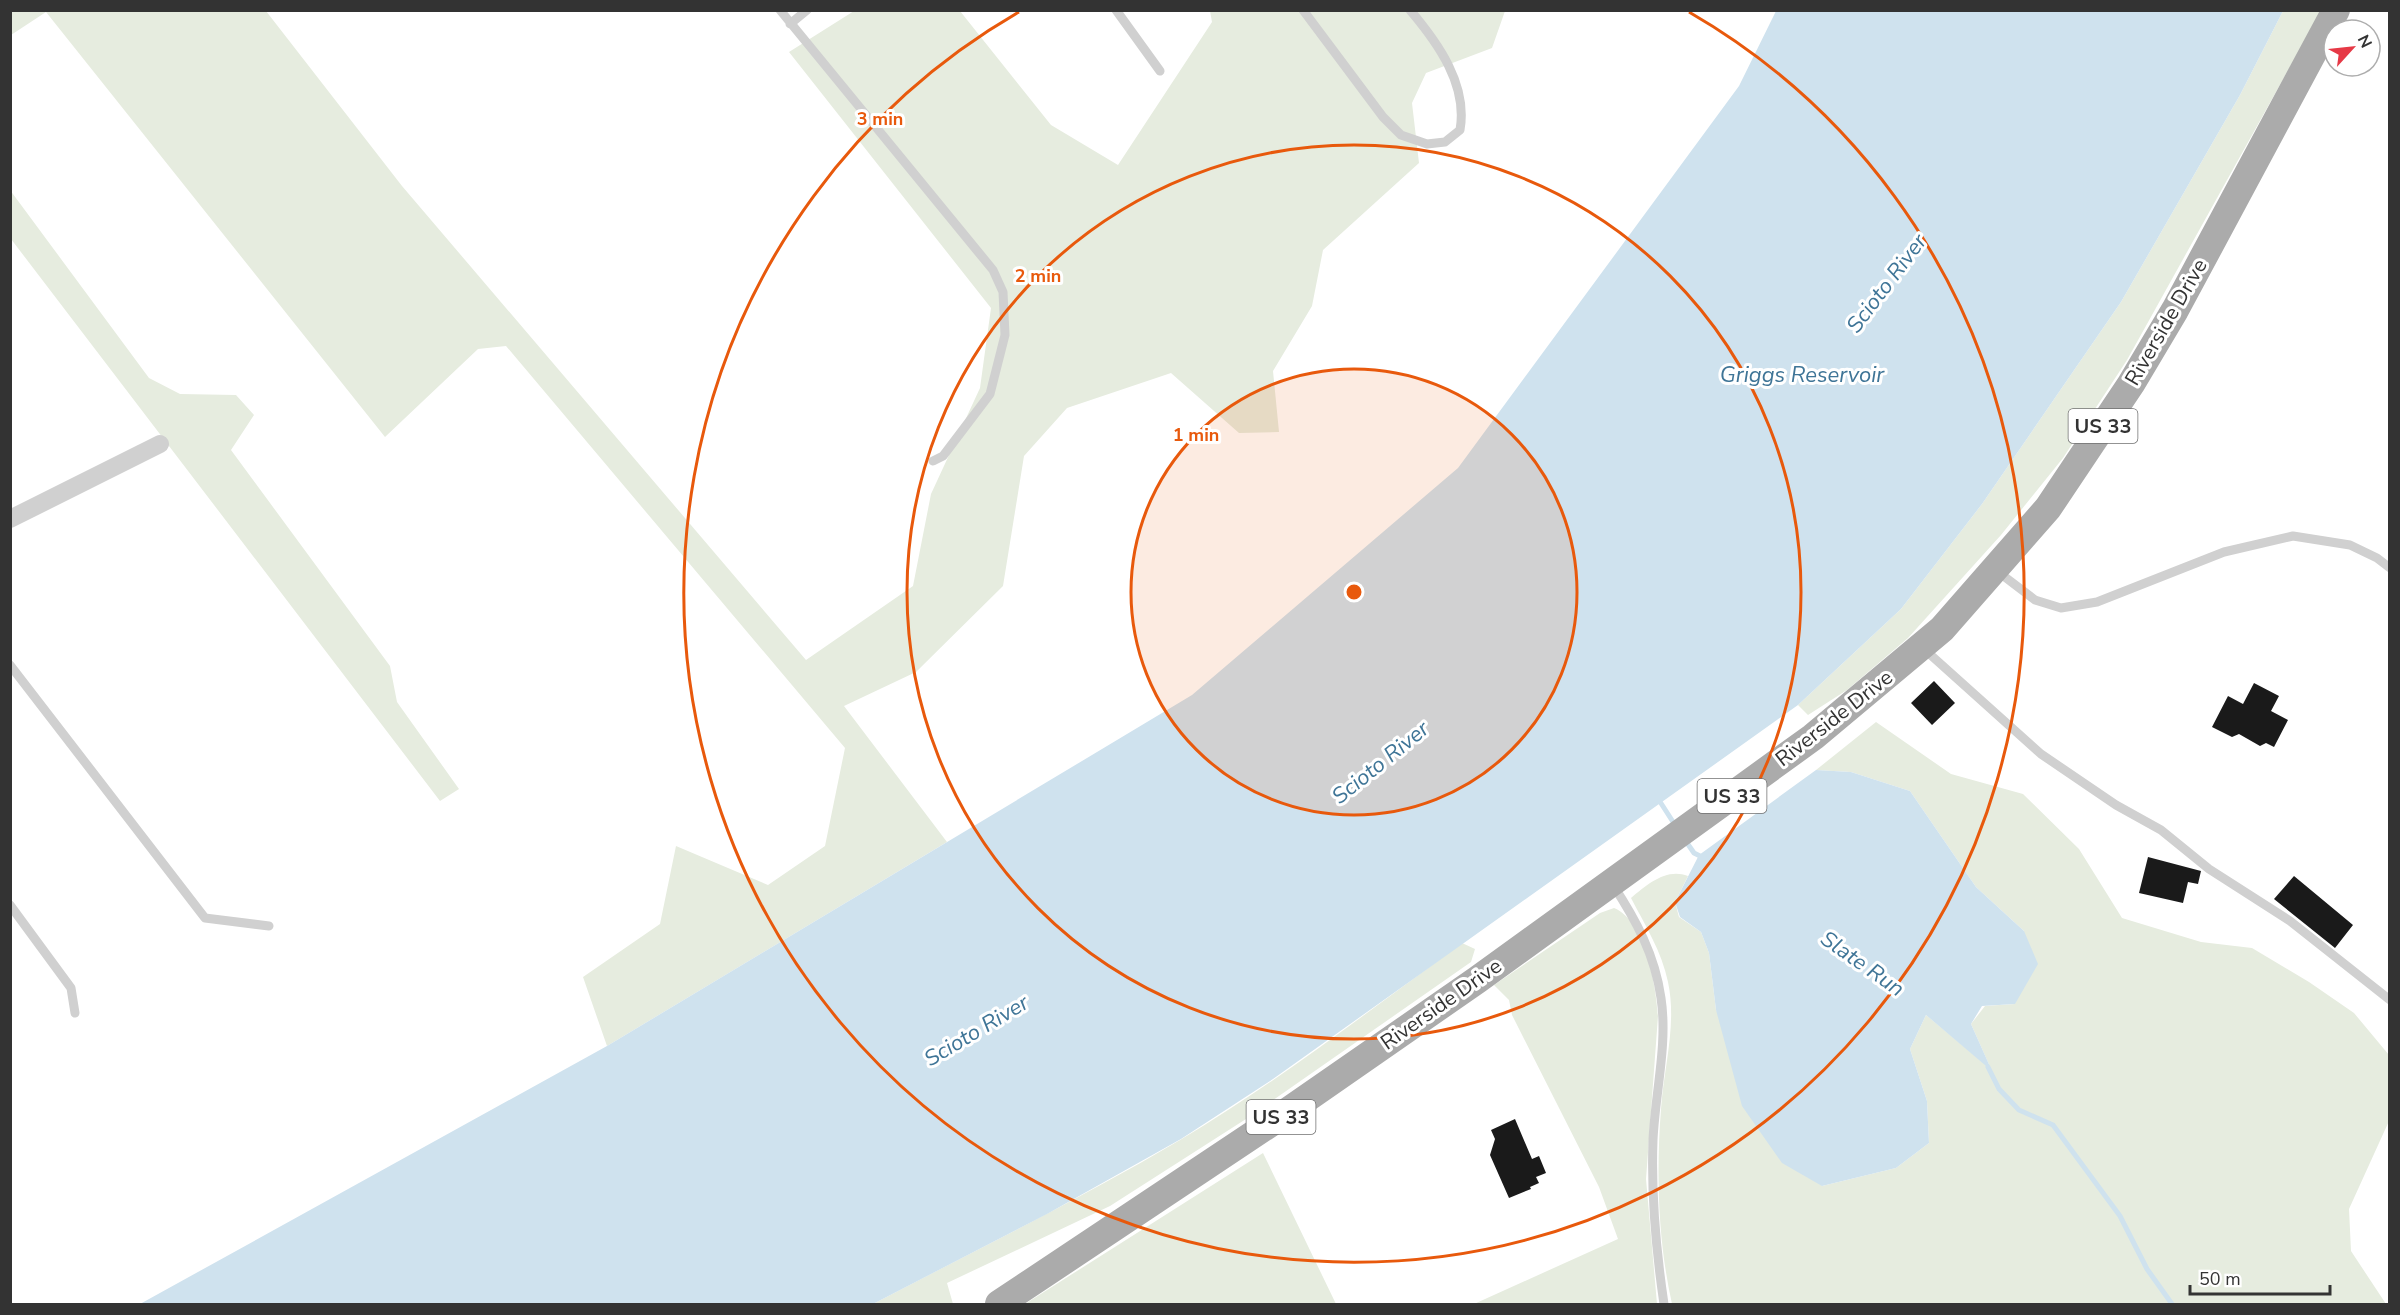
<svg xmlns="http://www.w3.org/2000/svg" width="2400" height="1315" font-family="'Nunito Sans',sans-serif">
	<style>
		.green { fill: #e6ecdf }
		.water { fill: #cfe2ee }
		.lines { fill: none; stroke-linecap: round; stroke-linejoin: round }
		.stream { stroke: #cfe2ee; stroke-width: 5 }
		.building { fill: #1a1a1a }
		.lane { stroke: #d0d0d0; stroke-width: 9 }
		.street { stroke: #d0d0d0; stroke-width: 18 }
		.primary { stroke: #ababab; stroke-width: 28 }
		.ring { fill: none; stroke: #e8590c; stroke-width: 3 }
		.labels { text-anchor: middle; stroke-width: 6; stroke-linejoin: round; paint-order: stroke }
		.shield { fill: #fff; stroke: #707070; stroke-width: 1.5 }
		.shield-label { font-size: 20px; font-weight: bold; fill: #333 }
		.street-label { font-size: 21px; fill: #333; stroke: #fff }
		.water-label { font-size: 22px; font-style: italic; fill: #3f7597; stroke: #fff }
		.centre { fill: #e8590c; stroke: #fff; stroke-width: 3 }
		.ring-label { font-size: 18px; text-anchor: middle; font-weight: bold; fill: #e8590c; stroke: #fff; stroke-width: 6; stroke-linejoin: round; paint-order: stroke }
	</style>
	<rect width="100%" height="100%" fill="#fff"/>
	<path class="green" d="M11 11H266L402 186 806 660 913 586 931 494 980 388 991 308 789 52 854 11H960L1051 125 1118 165 1212 22 1210 11H1505L1492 48 1426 73 1412 103 1419 163 1323 250 1312 306 1273 371 1279 432 1239 433 1171 373 1067 408 1024 456 1003 586 916 672 844 706 947 842 607 1046 583 977 660 924 676 846 768 885 825 846 845 748 506 346 478 349 385 437 46 12 11 35Z
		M2283 11H2321L2127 360 2063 458 2001 535 1908 638 1847 690 1808 715 1798 705 1901 609 1982 504 2121 302 2240 95Z
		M10 190 149 378 180 394 236 395 254 415 231 450 390 666 397 702 459 789 440 801 11 239Z
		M1876 722 1951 774 2023 794 2079 849 2122 918 2201 942 2252 948 2309 982 2354 1013 2389 1055V1121L2349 1209 2351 1251 2386 1304H1672C1658 1241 1656 1174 1661 1109 1664 1066 1677 1025 1668 982 1662 952 1645 925 1631 898 1648 884 1666 868 1688 876L1675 902 1679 917 1701 932 1709 953 1716 1010 1822 1186 1896 1168 1929 1143 1927 1101 1910 1049 1926 1015 1991 1069 1971 1024 1985 1006 2015 1004 2024 931 1976 887 1910 791 1851 772 1816 770Z
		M1614 908C1646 921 1656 986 1658 1016L1646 1179 1657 1304H1474L1618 1239 1599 1187 1512 1015 1509 1000 1494 985 1600 913Z
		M1462 943 1475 949 1471 962 1246 1119 1110 1206 947 1283 953 1304H873C976 1250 1080 1199 1180 1140 1279 1081 1370 1010 1462 943Z
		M1263 1153 1336 1304H1025Z"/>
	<path class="water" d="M1776 11H2283L2240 95 2121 302 1982 504 1901 609 1798 705 1273 1079 1181 1139 1047 1214 873 1304H140L607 1046 1192 695 1458 468 1739 86Z
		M1816 770 1851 772 1910 791 1976 887 2024 931 2038 964 2015 1004 1982 1006 1971 1024 1992 1071 1926 1015 1910 1049 1927 1101 1929 1143 1896 1168 1822 1186 1782 1163 1742 1106 1716 1010 1709 953 1701 932 1680 917 1675 902 1699 855Z"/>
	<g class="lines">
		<path class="stream" d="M1657 797 1675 825
			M1685 840 1694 853 1704 858
			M1988 1067 1999 1089 2019 1110 2053 1125 2120 1216 2147 1269 2172 1304"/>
	</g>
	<path class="building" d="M1934 681 1955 703 1932 725 1911 703Z
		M2254 683 2279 696 2271 711 2288 720 2274 747 2266 743 2260 746 2239 734 2232 737 2212 727 2228 696 2243 704Z
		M2148 857 2201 871 2198 884 2188 882 2183 903 2139 893Z
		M2294 876 2353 925 2335 948 2274 899Z
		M1515 1119 1532 1159 1539 1156 1546 1173 1536 1177 1539 1183 1530 1187 1531 1189 1509 1198 1490 1155 1495 1139 1491 1130Z"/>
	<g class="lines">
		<path class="lane" d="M780 10 993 270 1003 292 1005 335 990 394 943 456 933 461
			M1116 10 1160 71
			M1303 10 1383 117 1401 135 1427 144 1445 142 1460 130C1468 85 1438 43 1410 10
			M790 24 807 10
			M1997 571 2035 600 2061 608 2097 602 2224 552 2293 536 2350 545 2377 558 2390 568
			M1924 649 2041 754 2116 805 2161 830 2209 869 2290 921 2390 1000
			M10 665 205 918 269 926
			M1613 885C1636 920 1655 955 1661 998 1668 1044 1655 1094 1653 1140 1651 1195 1656 1250 1664 1304
			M10 905 71 988 75 1013"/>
		<path class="street" d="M10 519 160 444"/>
		<path class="primary" d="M999 1304 1284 1114 1477 980 1813 737 1942 629 2048 508 2131 384 2175 310 2336 10"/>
	</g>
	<circle cx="1354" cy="592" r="223" fill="#e8590c" fill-opacity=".12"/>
	<g class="ring">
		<circle cx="1354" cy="592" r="223"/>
		<circle cx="1354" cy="592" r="447"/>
		<path d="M1689 12A670 670 0 1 1 1019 12"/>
	</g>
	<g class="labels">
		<g class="shield">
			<rect x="2068.5" y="409" width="69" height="34" rx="4.5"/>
			<rect x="1697.5" y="779" width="69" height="34" rx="4.5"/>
			<rect x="1246.5" y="1100" width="69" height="34" rx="4.5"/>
		</g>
		<g class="shield-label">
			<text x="2103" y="433">US 33</text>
			<text x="1732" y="803">US 33</text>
			<text x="1281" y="1124">US 33</text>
		</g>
		<g class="street-label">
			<text transform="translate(2166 322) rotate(-60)" y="7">Riverside Drive</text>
			<text transform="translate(1834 718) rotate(-38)" y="7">Riverside Drive</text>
			<text transform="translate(1441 1004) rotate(-35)" y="7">Riverside Drive</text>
		</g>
		<g class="water-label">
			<text transform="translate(1886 283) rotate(-53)" y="8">Scioto River</text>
			<text x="1802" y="382">Griggs Reservoir</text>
			<text transform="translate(1380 762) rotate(-39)" y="8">Scioto River</text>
			<text transform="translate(1863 963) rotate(35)" y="8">Slate Run</text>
			<text transform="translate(976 1030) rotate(-31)" y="8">Scioto River</text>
		</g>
	</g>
	<circle cx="1354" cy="592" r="9" class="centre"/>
	<g class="ring-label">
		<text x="880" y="125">3 min</text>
		<text x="1038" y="282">2 min</text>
		<text x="1196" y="441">1 min</text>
	</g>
	<rect width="2400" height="1315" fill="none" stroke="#333333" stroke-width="24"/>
	<g transform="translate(2352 48) rotate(63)"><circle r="28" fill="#ffffff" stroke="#adadad" stroke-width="1.5"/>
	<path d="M0-4.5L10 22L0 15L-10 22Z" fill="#e63946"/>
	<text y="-9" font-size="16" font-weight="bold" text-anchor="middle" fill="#333333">N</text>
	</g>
	<path d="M2190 1285v9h140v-9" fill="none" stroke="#333333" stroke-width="3"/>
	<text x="2199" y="1285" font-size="18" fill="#333333" stroke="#ffffff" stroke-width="4.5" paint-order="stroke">50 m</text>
</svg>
